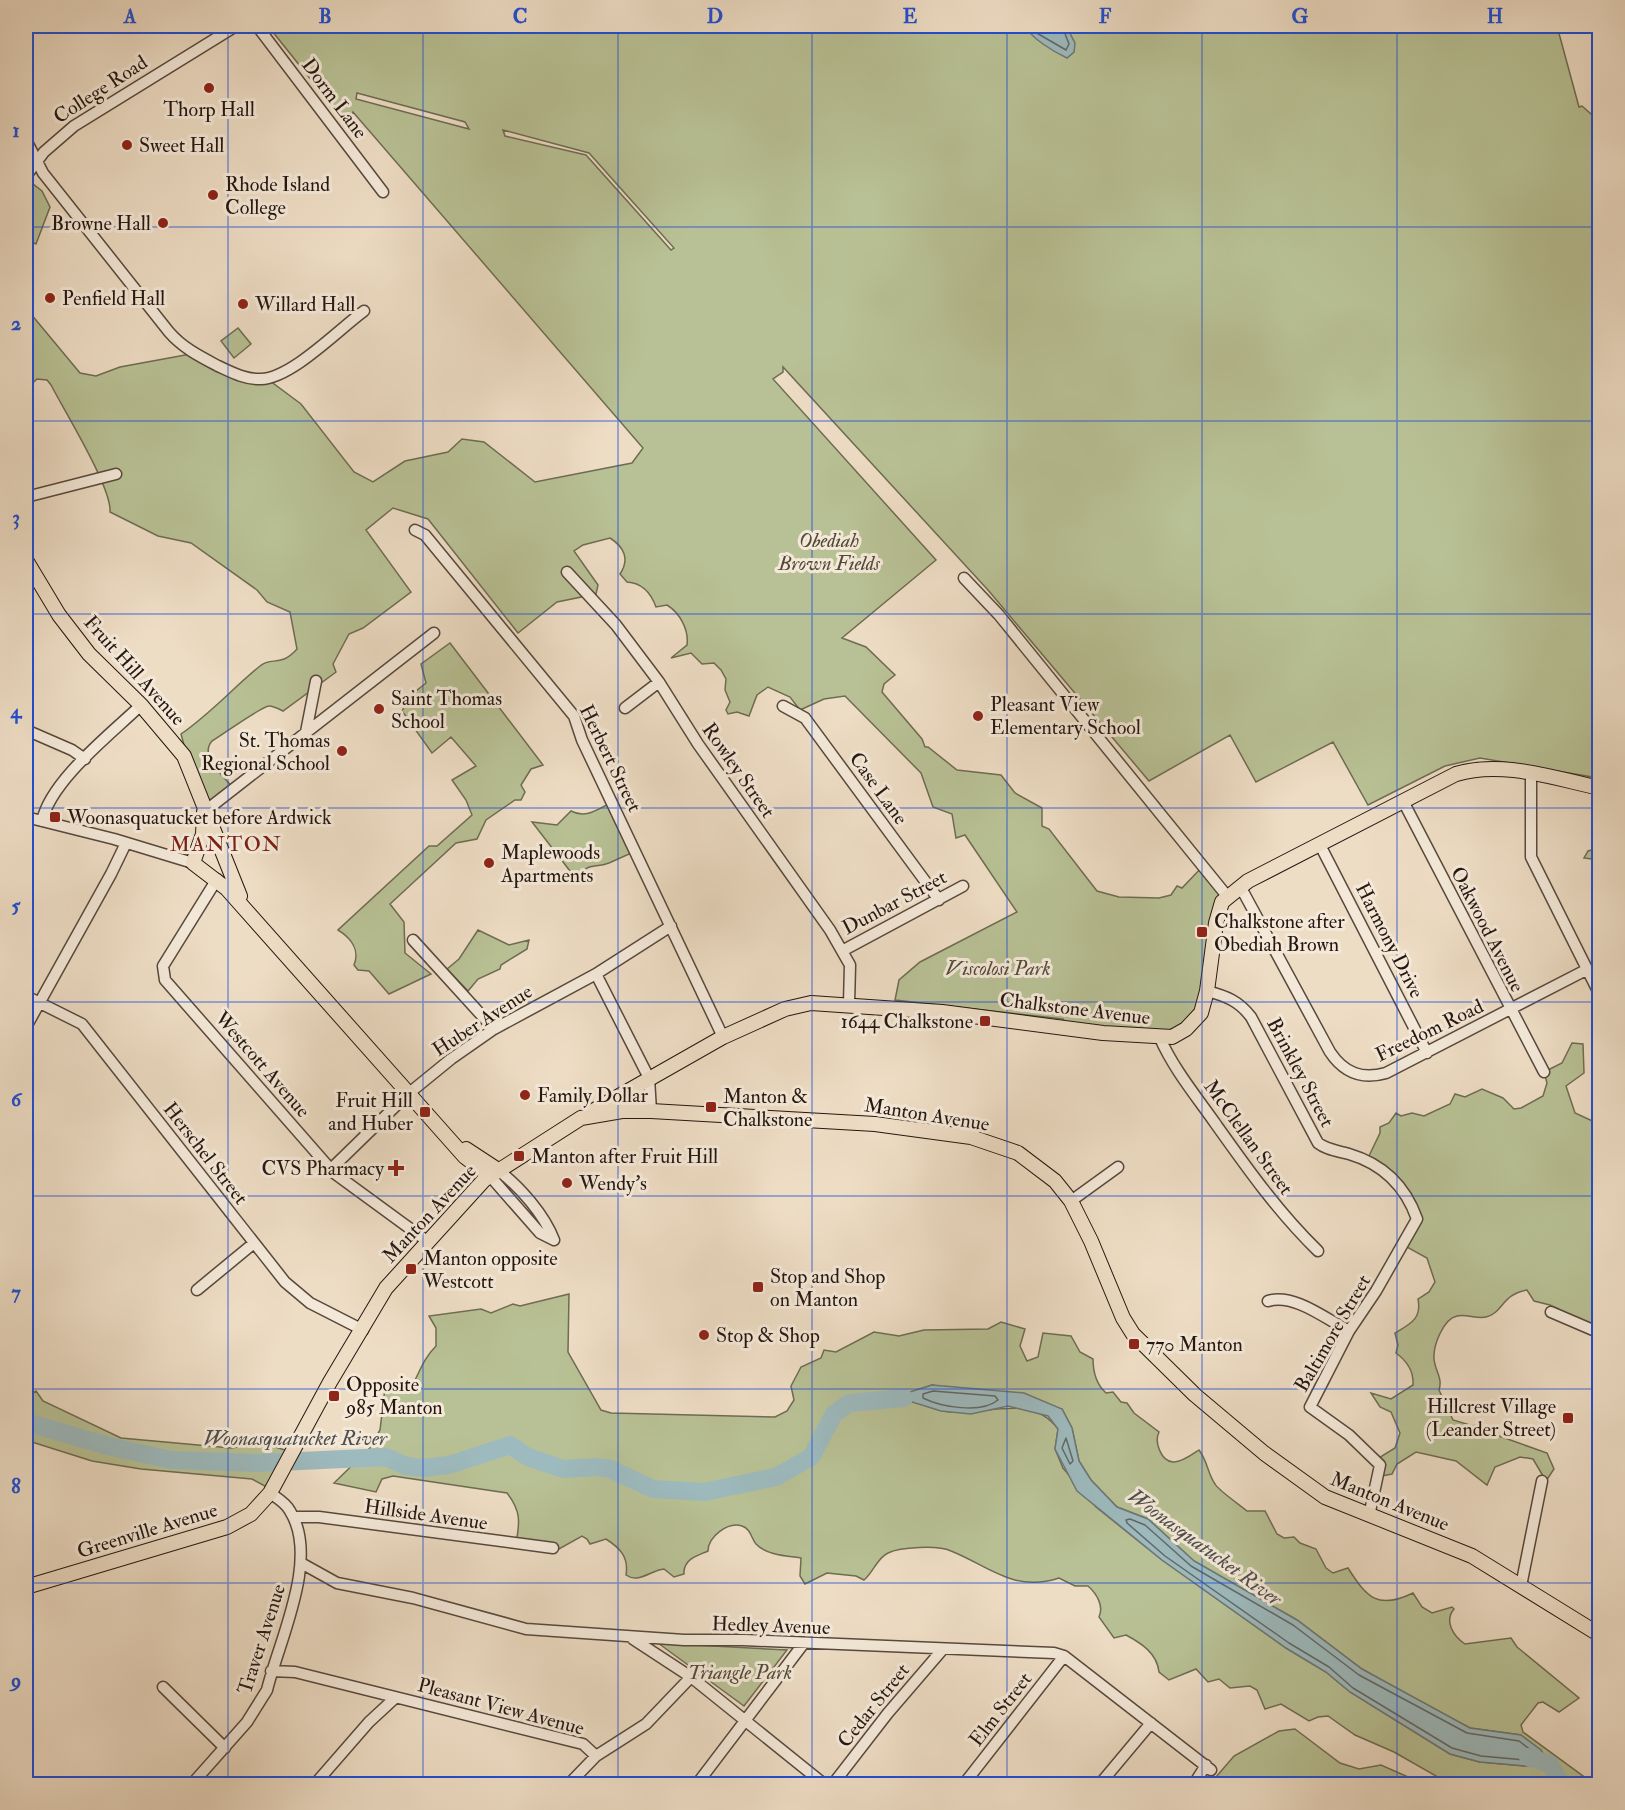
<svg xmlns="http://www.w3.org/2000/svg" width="1625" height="1810" font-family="'IM FELL Double Pica',serif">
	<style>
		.green { fill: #b8c195; stroke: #6e6c52; stroke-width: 1.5; fill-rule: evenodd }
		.water { fill: #9dbabe; stroke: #6d7878; stroke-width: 1.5 }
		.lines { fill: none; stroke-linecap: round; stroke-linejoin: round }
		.shore { stroke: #616867; stroke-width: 1.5 }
		.river { stroke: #9dbabe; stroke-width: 18 }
		.minor-casing { stroke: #57483d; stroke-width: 13 }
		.major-casing { stroke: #251610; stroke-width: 16 }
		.minor { stroke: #f4e9d9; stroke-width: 10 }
		.major { stroke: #eeddc5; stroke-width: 14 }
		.grid { fill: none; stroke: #1d4ed8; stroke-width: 1.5; stroke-opacity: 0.55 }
		.poi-dot { fill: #8f2418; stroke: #f4e9d9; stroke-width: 2 }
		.labels { text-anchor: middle; stroke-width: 6; stroke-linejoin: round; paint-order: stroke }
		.street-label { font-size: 20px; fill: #251610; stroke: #f4e9d9 }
		.poi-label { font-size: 20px; fill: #251610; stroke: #f4e9d9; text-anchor: start }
		.park-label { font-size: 20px; font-style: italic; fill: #514938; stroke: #f4e9d9 }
		.neighbourhood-label { font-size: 21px; letter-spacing: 1.5px; fill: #7a1f14; stroke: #f4e9d9 }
		.water-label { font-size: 21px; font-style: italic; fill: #4f4f4d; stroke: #f4e9d9 }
		.neatline { fill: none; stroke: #1d4ed8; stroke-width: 2 }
		.grid-label { font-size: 20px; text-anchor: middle; font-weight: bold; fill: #1d4ed8 }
	</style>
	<rect width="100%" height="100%" fill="#eeddc5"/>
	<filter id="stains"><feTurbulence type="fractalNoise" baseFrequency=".00333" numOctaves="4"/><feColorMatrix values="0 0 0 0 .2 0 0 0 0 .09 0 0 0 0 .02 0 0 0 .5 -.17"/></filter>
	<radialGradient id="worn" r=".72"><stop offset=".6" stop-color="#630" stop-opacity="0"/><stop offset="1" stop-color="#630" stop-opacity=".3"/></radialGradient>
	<path class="green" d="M268 26H1557L1579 107 1582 106 1599 121V778L1480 758 1445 766 1368 805 1333 742 1256 782 1230 735 1149 781 988 590 783 367V372L773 379 936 560 842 638 866 647 895 675 884 684 882 692 922 739 925 747H928L957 770 1001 775 1015 793 1042 808V826L1049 829 1097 891 1119 897 1159 898 1171 895 1177 886 1182 888 1203 866 1230 898 1225 906 1210 988 1181 1034 1066 1024 1063 1019 895 1000 899 980 920 962 1017 912 965 835 956 838 952 814 933 807 921 773 845 696 824 699 800 710 790 697 768 687 757 695 749 716 737 712 728 714 726 710 730 702 725 690 726 679 721 670 714 663 702 664 691 653 671 658 687 645C689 630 680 613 667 605L656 607C651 593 643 583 627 582L620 574C630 559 624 547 610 538L583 545 574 551 598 585 596 594 557 602 518 633 428 519 393 508 366 530 411 592 363 628 349 634 333 664 336 672 283 711C279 709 273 706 269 706 262 706 222 735 212 741 198 757 226 778 235 790L209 809 182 753 184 745 181 734C210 714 233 688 260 666 272 656 280 668 297 649L290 612 267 602 257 590 191 543 158 536 110 512C112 488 65 412 51 385L47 380 37 379 26 389V308L80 373 96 376 120 367 196 353 214 363 270 381 301 404 354 472 373 482 405 461 448 452 462 439 484 442 535 482 632 463 643 448 353 112 349 127ZM357 93 465 122 469 129 356 99ZM503 130 589 153 674 248 671 250 586 155 505 136Z
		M26 145 39 164 28 180 42 191 50 207 36 244 26 239Z
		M238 328 251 344 234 358 221 341Z
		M450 643 543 765 531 769 521 785 525 792 521 800H515L486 820 477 839 456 843 390 904 404 922 405 953 431 974 389 994 369 971 358 970 354 965C360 950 351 938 338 930L429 846H437L472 815 466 800 452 780 476 766 451 737 432 753 402 711 411 695 426 683 421 664Z
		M612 802 636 851C627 855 618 859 609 863 594 869 587 861 577 880L532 822 557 825 571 811C586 819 598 809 612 802Z
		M1599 848H1600L1599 869 1592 859 1584 858 1588 851Z
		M478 930 509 945 529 940 527 949 501 965 500 969 478 979 468 991 447 969 459 959Z
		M1572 1043 1583 1044 1584 1073 1566 1086 1575 1113 1599 1124V1330L1550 1305 1534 1301 1527 1290C1502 1294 1503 1313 1486 1317 1477 1319 1466 1314 1457 1316 1443 1319 1433 1346 1434 1359 1435 1371 1443 1378 1439 1390L1453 1420 1473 1426 1478 1424 1499 1436 1547 1453 1554 1469 1546 1481 1533 1459 1520 1457 1495 1467 1487 1485 1456 1461 1416 1452 1397 1464 1392 1474 1382 1476 1377 1459 1395 1448 1400 1433 1391 1412 1380 1407 1371 1393 1391 1399 1413 1385C1414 1371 1407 1361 1396 1353L1398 1345 1395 1333C1410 1324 1422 1319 1418 1299L1429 1292 1435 1282 1427 1258 1405 1246 1417 1218 1410 1202 1367 1160 1380 1133V1127L1389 1123 1396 1113 1401 1116 1412 1113 1424 1116 1450 1104 1455 1094 1465 1097 1482 1089 1503 1098 1514 1109 1521 1108 1543 1096 1547 1083 1544 1072 1562 1063Z
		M569 1294 568 1352 601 1410 611 1413 775 1417 787 1411 794 1400 791 1386 801 1367 821 1358 824 1350 836 1352 874 1332 899 1336 924 1330 988 1329 1001 1322 1025 1329 1020 1346 1027 1361 1038 1357 1043 1333 1071 1336 1080 1352 1093 1359C1093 1372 1096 1384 1106 1393L1113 1392 1121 1402 1127 1403 1134 1413 1159 1432C1154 1442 1161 1461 1173 1462 1181 1463 1193 1454 1199 1450 1208 1462 1207 1472 1215 1484 1218 1490 1240 1505 1247 1511H1265L1277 1534 1284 1538 1294 1537 1300 1543 1316 1549 1326 1568 1333 1573 1348 1568C1367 1598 1378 1610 1413 1593L1422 1607 1432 1613 1452 1607 1454 1609C1444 1621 1453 1636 1465 1644L1511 1638 1517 1647 1579 1698 1559 1712 1543 1702 1538 1703 1521 1725 1523 1732 1594 1784H1450L1394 1752 1355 1735 1328 1716 1318 1717 1309 1721 1281 1704 1265 1709 1257 1690 1250 1686 1230 1688 1219 1679 1208 1682 1196 1669 1169 1680 1159 1672C1157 1653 1141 1643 1126 1635L1114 1638 1099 1617C1104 1606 1097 1594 1088 1586H1075L1059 1578C1014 1593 989 1566 951 1551 938 1545 900 1547 888 1553 877 1558 873 1573 864 1580L856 1576 827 1573 805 1584 800 1576 801 1558C788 1556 766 1555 756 1544 751 1538 751 1529 742 1526 728 1521 708 1537 708 1551 697 1556 683 1559 684 1574L674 1577 664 1569C651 1570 639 1584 626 1575 629 1557 620 1548 606 1539L590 1544 587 1539 582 1536 559 1549 516 1543C520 1522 521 1511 507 1493L393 1476 382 1479 376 1492 334 1483 369 1449 380 1430 385 1388 388 1385 401 1389 412 1386C420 1371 424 1358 436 1346V1328L429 1316 481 1309 491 1313 513 1304 520 1306ZM932 1385 1062 1409 1072 1428 1079 1461 1091 1480 1117 1507 1148 1519 1194 1561 1297 1620 1362 1669 1403 1693 1470 1728 1521 1735 1525 1766 1480 1762 1450 1754 1350 1692 1326 1672 1286 1648 1162 1560 1096 1507 1063 1468 1055 1449 1058 1429C1031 1393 989 1415 951 1412 937 1411 925 1404 911 1401 902 1400 892 1402 883 1401Z
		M36 1391 43 1401 121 1438 231 1448 263 1443 291 1452 274 1491 252 1479 141 1469 92 1461 32 1442 28 1443 27 1449 26 1397Z
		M658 1643 787 1650 744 1706Z
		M1295 1729 1340 1763 1359 1769 1381 1765 1424 1784H1210L1234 1756 1279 1731Z"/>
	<path class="water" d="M1025 26H1066L1075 43 1074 52 1067 58C1054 52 1031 38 1025 26Z
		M932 1385 1024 1393 1062 1409 1072 1428 1079 1461 1091 1480 1117 1507 1148 1519 1194 1561 1297 1620 1362 1669 1470 1728 1521 1735 1541 1750 1550 1764 1525 1766 1480 1762 1450 1754 1350 1692 1326 1672 1286 1648 1162 1560 1077 1491 1055 1449 1058 1429 1048 1416 1008 1406 971 1414 941 1411 909 1401H881Z"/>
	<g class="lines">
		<path class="shore" d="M1032 26 1035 32 1066 50 1069 44 1062 26
			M933 1391 995 1396 998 1400C981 1414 941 1407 923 1398V1394Z
			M1066 1438 1073 1461 1070 1464 1062 1448Z
			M1130 1519 1145 1525 1191 1566 1293 1625 1359 1675 1467 1733 1519 1741 1536 1754 1537 1758 1525 1760 1481 1756 1452 1748 1353 1688 1329 1667 1289 1643 1165 1556 1127 1523 1126 1520Z"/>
		<path class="river" d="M26 1422 108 1446 171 1460 258 1463 386 1457 406 1466 423 1468 449 1465 510 1445 528 1457 563 1469 597 1467 610 1469 653 1489 704 1492 776 1477 811 1457 834 1414 849 1403 904 1398
			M1528 1757 1550 1764 1561 1784"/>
		<g class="minor-casing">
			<path id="minor" d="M257 26 383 192
				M26 140 43 173 169 332C183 348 199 356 218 366 231 372 246 380 261 379 292 378 339 329 364 311
				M26 176 44 152 74 126 236 26
				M26 497 116 474
				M415 530 425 535 574 716 582 740 723 1037
				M567 572 616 625 659 682 698 744 830 930 850 965 849 1004
				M964 578 999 615 1227 896
				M26 586 37 579
				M783 706 805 718 939 900
				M625 708 659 682
				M26 730 72 750 85 759
				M306 732 316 681
				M1531 774V857L1600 995
				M1403 801 1544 1072
				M204 812 434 633
				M26 817 114 839 193 863
				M42 821C51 780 111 734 141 705
				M1320 845 1427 1053
				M217 879 163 966 165 980 334 1173 427 1241
				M1240 886 1330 1052C1344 1073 1362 1080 1386 1073L1586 970
				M413 940 494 1029
				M842 951 963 886
				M596 974 649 1078 651 1111
				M1207 991C1226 996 1239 1001 1251 1017L1318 1143C1327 1150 1338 1151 1349 1154 1383 1164 1405 1185 1417 1219L1376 1291 1349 1331 1310 1407 1349 1435 1380 1465 1369 1516
				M26 996 82 1024 285 1282 310 1303 363 1330
				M26 1027 111 874 126 843
				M1160 1038C1173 1068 1196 1096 1215 1123 1247 1168 1278 1212 1318 1251
				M331 1169 408 1094 451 1059 494 1029 596 974 671 926
				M498 1170C520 1187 544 1214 554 1240
				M490 1176 540 1233 554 1240
				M1071 1201 1118 1167
				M197 1290 254 1243
				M1268 1301C1294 1293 1326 1319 1349 1331
				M1551 1312 1600 1333
				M294 1517H319L553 1548
				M301 1563 337 1583 413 1598 526 1629 684 1640H743L1054 1653 1064 1656 1211 1770
				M1521 1586 1542 1481
				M633 1639 691 1677 824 1784
				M271 1671 295 1672 583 1744 596 1756
				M163 1687 225 1748
				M192 1784 247 1722 267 1690C279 1640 320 1559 290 1511 286 1503 277 1498 270 1493
				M315 1784 369 1722 395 1698
				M569 1784 596 1756 646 1724 691 1677
				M697 1784 804 1643
				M833 1784 888 1713 943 1649
				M964 1784 1064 1656
				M1100 1784 1151 1723
				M1194 1784 1206 1765"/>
		</g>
		<g class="major-casing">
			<path id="major" d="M26 560 59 615 89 654 141 705 184 756 240 896
				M204 812 203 834 193 863 227 889 465 1157 490 1176
				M591 1112 723 1037 785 1009 811 1003 942 1012 1103 1033 1172 1037 1186 1029 1201 1013 1207 991 1216 923 1222 902 1248 881 1456 774C1502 760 1553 778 1600 788
				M466 1149 498 1170
				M26 1587 227 1527 251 1514 270 1493 330 1382 386 1288 484 1180 581 1118 622 1111H651L875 1124 971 1137 1018 1153 1055 1181 1071 1201 1091 1241 1123 1318 1133 1334 1195 1395 1264 1453 1325 1497 1472 1556 1600 1635"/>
		</g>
		<use href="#minor" class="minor"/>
		<use href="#major" class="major"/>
	</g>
	<path class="grid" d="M228 26V1784M423 26V1784M618 26V1784M812 26V1784M1007 26V1784M1202 26V1784M1397 26V1784M26 227H1600M26 421H1600M26 614H1600M26 808H1600M26 1002H1600M26 1196H1600M26 1389H1600M26 1583H1600"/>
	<g class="poi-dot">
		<circle cx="209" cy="88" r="6"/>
		<circle cx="127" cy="145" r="6"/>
		<circle cx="213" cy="195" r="6"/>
		<circle cx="163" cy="223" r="6"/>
		<circle cx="50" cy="298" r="6"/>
		<circle cx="243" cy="304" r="6"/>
		<circle cx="379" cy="709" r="6"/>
		<circle cx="978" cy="716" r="6"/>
		<circle cx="342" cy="751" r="6"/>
		<rect x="49" y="811" width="12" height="12" rx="3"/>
		<circle cx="489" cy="863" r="6"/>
		<rect x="1196" y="926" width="12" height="12" rx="3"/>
		<rect x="979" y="1015" width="12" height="12" rx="3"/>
		<circle cx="525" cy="1095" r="6"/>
		<rect x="705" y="1101" width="12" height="12" rx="3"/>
		<rect x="419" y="1106" width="12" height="12" rx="3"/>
		<rect x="513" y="1150" width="12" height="12" rx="3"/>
		<path d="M393 1159h6v6h6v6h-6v6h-6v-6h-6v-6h6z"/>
		<circle cx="567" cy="1183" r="6"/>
		<rect x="405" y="1263" width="12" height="12" rx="3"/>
		<rect x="752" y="1281" width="12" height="12" rx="3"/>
		<circle cx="704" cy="1335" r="6"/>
		<rect x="1128" y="1338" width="12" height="12" rx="3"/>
		<rect x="328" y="1390" width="12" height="12" rx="3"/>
		<rect x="1562" y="1412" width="12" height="12" rx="3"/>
	</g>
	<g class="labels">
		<g class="street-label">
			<text transform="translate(100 89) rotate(-33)" y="7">College Road</text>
			<text transform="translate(335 98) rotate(53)" y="7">Dorm Lane</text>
			<text transform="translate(135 670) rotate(48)" y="7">Fruit Hill Avenue</text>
			<text transform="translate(611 758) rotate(64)" y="7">Herbert Street</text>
			<text transform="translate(739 770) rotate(55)" y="7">Rowley Street</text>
			<text transform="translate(879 788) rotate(54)" y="7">Case Lane</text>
			<text transform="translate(894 902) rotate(-28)" y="7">Dunbar Street</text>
			<text transform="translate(1488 929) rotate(63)" y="7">Oakwood Avenue</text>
			<text transform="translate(1390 940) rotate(63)" y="7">Harmony Drive</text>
			<text transform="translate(1075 1008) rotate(7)" y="7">Chalkstone Avenue</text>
			<text transform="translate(482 1020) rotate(-33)" y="7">Huber Avenue</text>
			<text transform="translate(1429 1030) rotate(-26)" y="7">Freedom Road</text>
			<text transform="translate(263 1064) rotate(49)" y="7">Westcott Avenue</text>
			<text transform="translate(1301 1072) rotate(62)" y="7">Brinkley Street</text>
			<text transform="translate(927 1114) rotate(9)" y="7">Manton Avenue</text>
			<text transform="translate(1249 1137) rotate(54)" y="7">McClellan Street</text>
			<text transform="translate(206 1153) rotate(52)" y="7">Herschel Street</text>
			<text transform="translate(429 1213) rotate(-47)" y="7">Manton Avenue</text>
			<text transform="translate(1332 1333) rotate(-60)" y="7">Baltimore Street</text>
			<text transform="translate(1390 1501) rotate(22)" y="7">Manton Avenue</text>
			<text transform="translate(426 1514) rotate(8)" y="7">Hillside Avenue</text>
			<text transform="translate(147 1530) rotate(-17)" y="7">Greenville Avenue</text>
			<text transform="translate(771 1625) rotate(2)" y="7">Hedley Avenue</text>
			<text transform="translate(261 1639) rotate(-72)" y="7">Traver Avenue</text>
			<text transform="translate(873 1705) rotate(-51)" y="7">Cedar Street</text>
			<text transform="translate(501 1706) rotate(15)" y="7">Pleasant View Avenue</text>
			<text transform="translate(1000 1709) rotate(-52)" y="7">Elm Street</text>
		</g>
		<g class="poi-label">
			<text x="209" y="116" text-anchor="middle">Thorp Hall</text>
			<text x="139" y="152">Sweet Hall</text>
			<text x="225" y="191">Rhode Island<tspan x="225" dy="23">College</tspan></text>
			<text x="151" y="230" text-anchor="end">Browne Hall</text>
			<text x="62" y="305">Penfield Hall</text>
			<text x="255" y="311">Willard Hall</text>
			<text x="391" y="705">Saint Thomas<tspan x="391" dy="23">School</tspan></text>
			<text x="990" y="711">Pleasant View<tspan x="990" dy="23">Elementary School</tspan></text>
			<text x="330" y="747" text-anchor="end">St. Thomas<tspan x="330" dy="23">Regional School</tspan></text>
			<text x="67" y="824">Woonasquatucket before Ardwick</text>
			<text x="501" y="859">Maplewoods<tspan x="501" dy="23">Apartments</tspan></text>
			<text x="1214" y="928">Chalkstone after<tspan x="1214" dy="23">Obediah Brown</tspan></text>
			<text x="973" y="1028" text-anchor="end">1644 Chalkstone</text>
			<text x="537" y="1102">Family Dollar</text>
			<text x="723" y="1103">Manton &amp;<tspan x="723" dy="23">Chalkstone</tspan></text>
			<text x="413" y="1107" text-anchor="end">Fruit Hill<tspan x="413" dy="23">and Huber</tspan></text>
			<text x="531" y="1163">Manton after Fruit Hill</text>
			<text x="384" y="1175" text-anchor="end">CVS Pharmacy</text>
			<text x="579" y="1190">Wendy's</text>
			<text x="423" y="1265">Manton opposite<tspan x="423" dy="23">Westcott</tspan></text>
			<text x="770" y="1283">Stop and Shop<tspan x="770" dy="23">on Manton</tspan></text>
			<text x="716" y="1342">Stop &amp; Shop</text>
			<text x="1146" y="1351">770 Manton</text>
			<text x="346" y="1391">Opposite<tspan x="346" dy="23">985 Manton</tspan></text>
			<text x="1556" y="1413" text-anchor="end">Hillcrest Village<tspan x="1556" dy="23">(Leander Street)</tspan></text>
		</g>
		<g class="park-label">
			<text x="829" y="547">Obediah<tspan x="829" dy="23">Brown Fields</tspan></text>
			<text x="998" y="975">Viscolosi Park</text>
			<text x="740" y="1679">Triangle Park</text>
		</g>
		<g class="neighbourhood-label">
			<text x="226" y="851">MANTON</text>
		</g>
		<g class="water-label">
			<text x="295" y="1445">Woonasquatucket River</text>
			<text transform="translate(1205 1547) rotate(36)" y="7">Woonasquatucket River</text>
		</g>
	</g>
	<rect width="1625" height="1810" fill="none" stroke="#eeddc5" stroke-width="66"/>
	<rect x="33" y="33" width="1559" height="1744" class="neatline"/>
	<g class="grid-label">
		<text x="130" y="23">A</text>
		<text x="325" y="23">B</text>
		<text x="520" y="23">C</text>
		<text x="715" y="23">D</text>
		<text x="910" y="23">E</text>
		<text x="1105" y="23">F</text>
		<text x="1300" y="23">G</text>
		<text x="1495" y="23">H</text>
		<text x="16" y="137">1</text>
		<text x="16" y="330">2</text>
		<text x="16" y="524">3</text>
		<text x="16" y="718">4</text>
		<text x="16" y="912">5</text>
		<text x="16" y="1106">6</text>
		<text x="16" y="1299">7</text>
		<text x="16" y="1493">8</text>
		<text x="16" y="1687">9</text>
	</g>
	<rect width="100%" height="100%" filter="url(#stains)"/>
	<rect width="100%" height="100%" fill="url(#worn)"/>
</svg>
